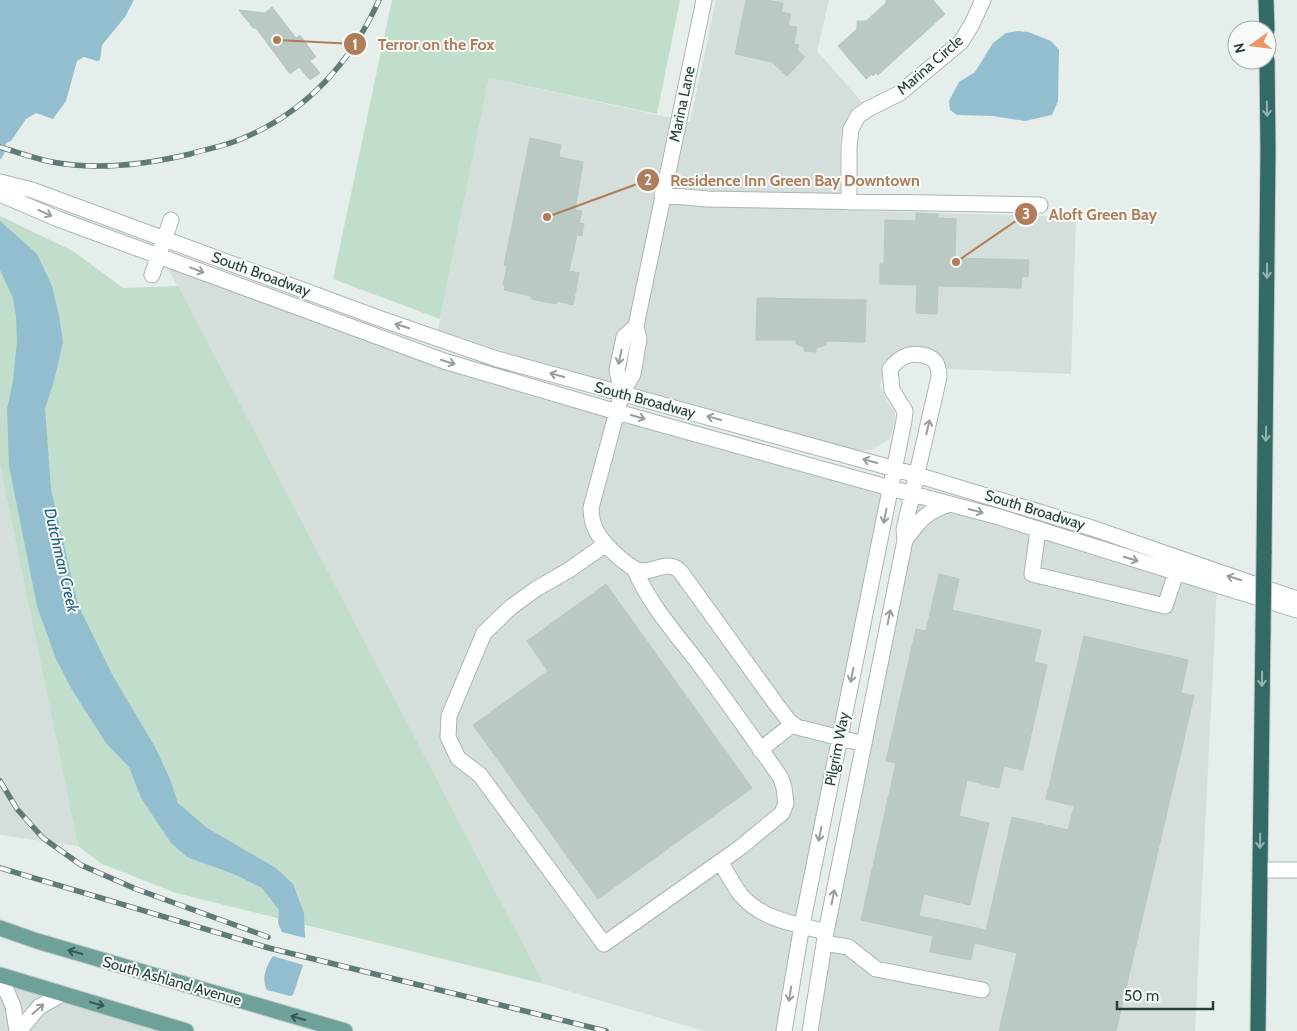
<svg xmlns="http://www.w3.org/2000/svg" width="1297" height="1031" font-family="Cabin,sans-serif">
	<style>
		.built { fill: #d4dedb }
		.green { fill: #c1ddcc }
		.water { fill: #92becf }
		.building { fill: #bbc9c5; stroke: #b9c7c3 }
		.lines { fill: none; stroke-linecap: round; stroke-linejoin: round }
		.minor-casing { stroke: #a9b6b3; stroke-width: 17 }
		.major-casing { stroke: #c2c9c8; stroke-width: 17 }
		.highway-casing { stroke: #c2c9c8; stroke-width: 17 }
		.minor { stroke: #fff; stroke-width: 15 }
		.major { stroke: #6da19a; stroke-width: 15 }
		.highway { stroke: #336a65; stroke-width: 15 }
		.rail-casing { stroke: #617a77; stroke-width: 5.5 }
		.rail { stroke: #f7faf9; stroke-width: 4; stroke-dasharray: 11; stroke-linecap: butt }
		.highway-bridge-casing { stroke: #c2c9c8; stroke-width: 17; stroke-linecap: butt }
		.highway-bridge { stroke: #336a65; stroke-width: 15 }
		.oneway { stroke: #95b2af }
		.oneway2 { stroke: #929f9d }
		.oneway3 { stroke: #385853 }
		.labels { text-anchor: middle; stroke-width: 4; stroke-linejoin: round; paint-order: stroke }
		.street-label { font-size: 15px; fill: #263f3b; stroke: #f7faf9 }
		.water-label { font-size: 16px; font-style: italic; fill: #236079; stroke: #f7faf9 }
		.leader { fill: none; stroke: #af7d5a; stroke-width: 2 }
		.callout-dot { fill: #af7d5a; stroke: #f7faf9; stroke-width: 2 }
		.mark-label { font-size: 15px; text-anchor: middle; font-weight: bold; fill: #fff }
		.callout-label { font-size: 16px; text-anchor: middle; font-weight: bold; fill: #af7d5a; stroke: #f7faf9; stroke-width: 4; stroke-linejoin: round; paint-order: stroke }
	</style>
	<rect width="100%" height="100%" fill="#e6eeeb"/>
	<path class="built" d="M716 0H829L817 51 862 102 854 108 847 117 840 137V210L1076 217 1071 374 948 369 931 351 918 346 904 347 885 363 880 386 888 403 895 412V421L890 439 871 450 857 451 575 375 438 330 489 78 690 122Z
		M162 257 372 335 890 488 784 1031H704L544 984Z
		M0 465 78 846 0 835Z
		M912 494 1217 586 1195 1031H810Z
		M0 975 186 1031H0Z"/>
	<path class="green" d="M392 0H680L657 114 489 78 440 319 333 279Z
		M0 216 73 251 123 288 178 286 544 984 176 893 102 864 78 846 0 465Z"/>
	<path class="water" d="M0 0H134L125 17 102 45 100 60 97 61 84 57 77 61 66 101 53 119 36 113 26 119 11 141 6 143 4 154 0 160Z
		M1018 31 1028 32 1051 41 1059 50 1058 101 1052 115 1025 121 993 116 957 115 950 110 949 101 959 82 975 72 993 43 1006 33Z
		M0 221 37 254 52 286 59 316 63 342 54 381 45 409 51 489 78 605 113 676 155 747 170 779 178 803 207 828 276 868 293 884 304 913 305 938 282 932 278 923 279 910 262 888 236 875 187 857 171 843 141 798 129 767 106 743 71 688 56 659 37 606 9 466 7 409 13 381 17 341 16 316 13 298 0 270Z
		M273 956 303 965 293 995 290 996 267 990C261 979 266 966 273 956Z"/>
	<path class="building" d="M746 0H767L783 3 781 12 791 14 788 26 797 27 794 44 799 45 797 50 805 57 787 76 772 62 735 54Z
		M886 0H933L945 14 878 75 876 73 873 76 872 74 866 79 838 46 857 29V21H866L886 3Z
		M272 7 296 38 300 35 316 57 310 61 320 73 310 80 299 67 290 74 256 28H253L239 10 265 13Z
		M530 138 561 145 559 157 583 162 575 210 582 211 579 223 584 224 582 236 577 235 569 271 579 273 573 305 557 301 556 304 531 299V296L504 290 505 285H503L507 266 504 265Z
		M916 213 938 214V218L956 219 955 258 1029 260 1028 277 1022 276 1021 288 938 286 937 314 916 313 917 285 880 284V264H884L885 220 916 221Z
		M757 298 866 300 865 342 826 341V345L816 348V352L804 351V347L796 344V340H756Z
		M939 574 959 579 952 610 1041 630 1034 662 1047 665 1023 770 1004 766 999 788 967 780 959 816 989 823 970 905 924 894 919 916 986 930 1012 817 1068 830 1074 806 1046 799 1084 636 1188 660 1181 693 1194 696 1116 1031H999L1017 953 974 943 971 960 930 952 933 936 861 920 896 763 886 761 916 629 926 631Z
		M606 584 752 788 598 899 473 725 548 671 527 641Z"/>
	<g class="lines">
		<g class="minor-casing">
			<path id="minor" d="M704 0 636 326 639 339 633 374 622 393 591 508C591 517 593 526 598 534 605 545 630 571 643 571 656 571 668 560 680 571L776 704 789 721 797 727 864 744
				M0 182 32 190 381 319 497 359 917 475 1092 528 1297 599
				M0 194 58 219 444 361 617 412 890 488 999 517 1297 610
				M662 195 708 199 1040 205
				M849 202V147L851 129 858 116 868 109 900 93 961 42 972 24 983 0
				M152 275 171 220
				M622 393 617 370 624 337 636 326
				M1038 530 1032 574 1165 606 1176 573
				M905 540C921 519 924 513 950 504
				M606 544 569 570 536 589 511 607 484 633 449 716 448 737 458 758 480 775 604 944 741 847 782 813 786 803 784 788 781 778C755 741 729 704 702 668 679 637 650 606 635 570
				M760 750 793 724
				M720 862C727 872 733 885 741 895 762 920 796 924 826 932
				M1260 870H1297
				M824 943 848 947 876 969 982 990
				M0 976 13 1006 17 1031
				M19 1031 39 1007 62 994
				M784 1031 802 925 904 421 905 411 892 390 890 369C894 364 900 358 906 356 910 354 917 354 922 355 935 357 939 364 939 377L904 530 905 540 826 932 810 1031"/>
		</g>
		<g class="major-casing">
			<path id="major" d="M0 928 37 941 345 1031
				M0 975 186 1031"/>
		</g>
		<g class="highway-casing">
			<path id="highway" d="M1266 0 1267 30
				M1264 553 1268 150 1267 60
				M1258 1031 1263 630"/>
		</g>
		<use href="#minor" class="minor"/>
		<use href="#major" class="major"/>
		<use href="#highway" class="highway"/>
		<g class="rail-casing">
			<path id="rail" d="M0 147C16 152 31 157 47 161 94 171 144 165 190 154 207 149 225 146 241 139 305 113 351 63 379 0
				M0 781 17 809 43 838 81 865 136 889 268 937
				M0 868 269 948 606 1031"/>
		</g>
		<use href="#rail" class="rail"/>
		<g class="highway-bridge-casing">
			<path id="highway-bridge" d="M1263 630 1264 553"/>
		</g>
		<use href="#highway-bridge" class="highway-bridge"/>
	</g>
	<defs><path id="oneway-shaft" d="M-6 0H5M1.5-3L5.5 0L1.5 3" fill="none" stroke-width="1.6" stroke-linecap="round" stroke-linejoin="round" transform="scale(1.25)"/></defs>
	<g class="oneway">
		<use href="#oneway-shaft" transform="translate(1267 109) rotate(89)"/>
		<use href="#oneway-shaft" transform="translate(1267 271) rotate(90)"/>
		<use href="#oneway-shaft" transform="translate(1266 434) rotate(91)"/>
		<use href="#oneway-shaft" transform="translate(1262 679) rotate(91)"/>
		<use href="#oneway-shaft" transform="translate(1260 841) rotate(91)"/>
	</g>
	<g class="oneway2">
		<use href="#oneway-shaft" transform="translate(45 213) rotate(24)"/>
		<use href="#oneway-shaft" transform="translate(197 270) rotate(21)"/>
		<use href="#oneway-shaft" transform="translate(402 326) rotate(-162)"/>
		<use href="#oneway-shaft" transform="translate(620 357) rotate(102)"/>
		<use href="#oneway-shaft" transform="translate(448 362) rotate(18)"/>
		<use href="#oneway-shaft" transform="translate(557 375) rotate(-165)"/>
		<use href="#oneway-shaft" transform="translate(638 417) rotate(16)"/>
		<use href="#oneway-shaft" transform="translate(714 418) rotate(-165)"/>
		<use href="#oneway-shaft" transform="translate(928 427) rotate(-77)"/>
		<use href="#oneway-shaft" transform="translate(870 461) rotate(-165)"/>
		<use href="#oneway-shaft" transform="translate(976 511) rotate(15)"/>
		<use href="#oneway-shaft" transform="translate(885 516) rotate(101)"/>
		<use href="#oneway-shaft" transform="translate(1131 559) rotate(17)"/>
		<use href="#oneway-shaft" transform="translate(1234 578) rotate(-162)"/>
		<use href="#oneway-shaft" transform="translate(889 617) rotate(-79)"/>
		<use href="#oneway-shaft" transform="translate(852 675) rotate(101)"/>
		<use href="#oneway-shaft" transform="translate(820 834) rotate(101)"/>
		<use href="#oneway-shaft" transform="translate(833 897) rotate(-79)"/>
		<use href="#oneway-shaft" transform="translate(790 994) rotate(99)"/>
		<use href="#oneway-shaft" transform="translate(38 1009) rotate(-41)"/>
	</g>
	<g class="oneway3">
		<use href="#oneway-shaft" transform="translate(75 952) rotate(-164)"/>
		<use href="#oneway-shaft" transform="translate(97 1004) rotate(16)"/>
		<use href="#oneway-shaft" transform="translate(298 1018) rotate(-164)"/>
	</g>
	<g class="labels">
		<g class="street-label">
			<text transform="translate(930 65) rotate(-41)" y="5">Marina Circle</text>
			<text transform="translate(682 104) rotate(-78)" y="5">Marina Lane</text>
			<text transform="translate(261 274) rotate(20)" y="5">South Broadway</text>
			<text transform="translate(645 400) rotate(15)" y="5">South Broadway</text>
			<text transform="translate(1035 510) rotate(17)" y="5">South Broadway</text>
			<text transform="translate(837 749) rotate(-79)" y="5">Pilgrim Way</text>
			<text transform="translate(172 981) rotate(16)" y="5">South Ashland Avenue</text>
		</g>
		<g class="water-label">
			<text transform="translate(62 560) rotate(77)" y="6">Dutchman Creek</text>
		</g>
	</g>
	<path class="leader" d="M277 40L355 44M547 217L648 180M956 262L1026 214"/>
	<g class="callout-dot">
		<circle cx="277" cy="40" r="5"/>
		<circle cx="547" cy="217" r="5"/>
		<circle cx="956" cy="262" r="5"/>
		<circle cx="355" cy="44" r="12"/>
		<circle cx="648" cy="180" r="12"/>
		<circle cx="1026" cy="214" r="12"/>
	</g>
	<g class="mark-label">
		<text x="355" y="50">1</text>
		<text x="648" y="185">2</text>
		<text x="1026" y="219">3</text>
	</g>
	<g class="callout-label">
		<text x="436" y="50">Terror on the Fox</text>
		<text x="795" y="186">Residence Inn Green Bay Downtown</text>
		<text x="1103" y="220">Aloft Green Bay</text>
	</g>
	<g transform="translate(1252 45) rotate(256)"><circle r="24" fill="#f7faf9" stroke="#a3afad"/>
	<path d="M0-4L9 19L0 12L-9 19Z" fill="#ea9768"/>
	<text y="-8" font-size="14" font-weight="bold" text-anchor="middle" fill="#263f3b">N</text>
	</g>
	<path d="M1117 1001v8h96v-8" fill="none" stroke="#263f3b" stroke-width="2.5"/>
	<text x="1124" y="1001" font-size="15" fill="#263f3b" stroke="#f7faf9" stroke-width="4" paint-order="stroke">50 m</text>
</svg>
